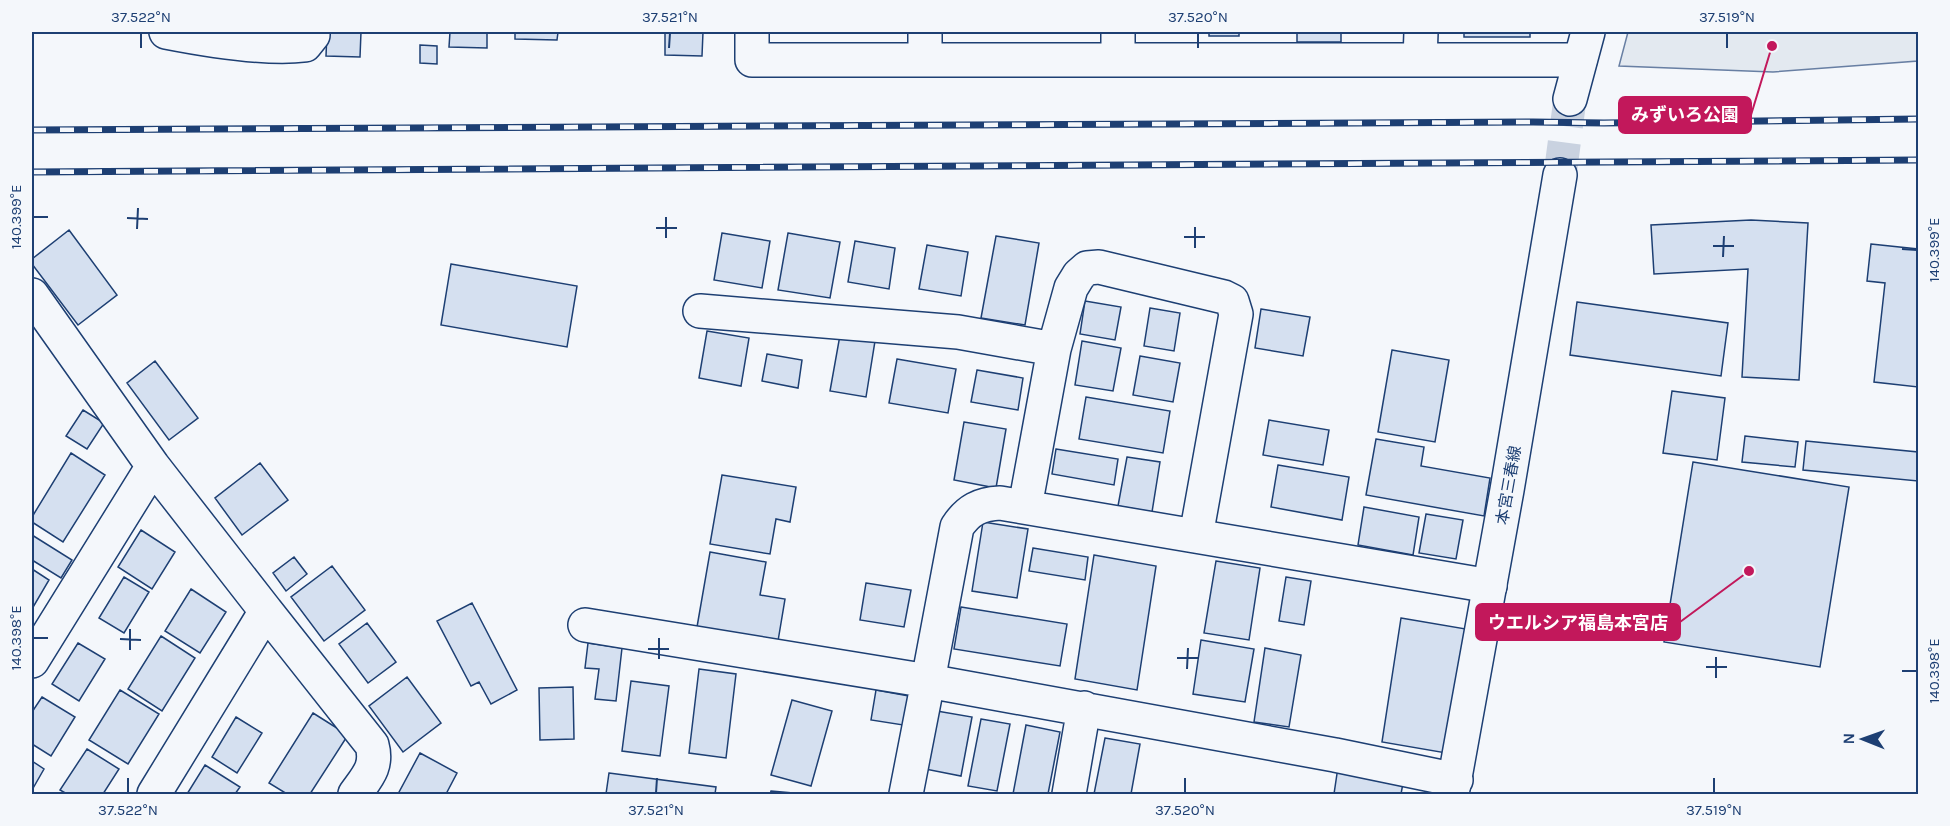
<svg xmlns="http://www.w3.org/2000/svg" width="1950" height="826" font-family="Karla,'Noto Sans JP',sans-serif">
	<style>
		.green { fill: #e3e9f0; stroke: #687fa3; stroke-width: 1.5 }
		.building { fill: #d5e0f0; stroke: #1d3f73; stroke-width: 1.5 }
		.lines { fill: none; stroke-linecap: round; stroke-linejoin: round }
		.major-tunnel { stroke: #c9d2e0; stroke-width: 33; stroke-dasharray: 33 16; stroke-linecap: butt }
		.minor-casing { stroke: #1d3f73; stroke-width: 36 }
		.major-casing { stroke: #1d3f73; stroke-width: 36 }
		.minor { stroke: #f4f7fb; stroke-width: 33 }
		.major { stroke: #f4f7fb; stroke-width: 33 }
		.rail-casing { stroke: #1d3f73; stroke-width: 7 }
		.rail { stroke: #f4f7fb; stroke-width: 4.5; stroke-dasharray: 14; stroke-linecap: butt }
		.ticks { fill: none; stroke: #1d3f73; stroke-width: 2 }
		.labels { text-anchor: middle; stroke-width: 4.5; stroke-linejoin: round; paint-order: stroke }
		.street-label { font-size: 16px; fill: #1d3f73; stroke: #f4f7fb }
		.leader { fill: none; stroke: #c2185b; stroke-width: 2 }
		.callout-dot { fill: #c2185b; stroke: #f4f7fb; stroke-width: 2 }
		.callout { fill: #c2185b; stroke: #c2185b; stroke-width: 2 }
		.callout-label { font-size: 18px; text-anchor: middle; font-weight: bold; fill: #fff }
		.neatline { fill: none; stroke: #1d3f73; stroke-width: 2 }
		.ticks-label { font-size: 15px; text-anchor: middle; fill: #1d3f73 }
	</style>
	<rect width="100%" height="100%" fill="#f4f7fb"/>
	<path class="green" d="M1628 32H1918V61L1773 72 1619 66Z"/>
	<path class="building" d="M327 32H361L360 57 326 56Z
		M450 32H487V48L449 47Z
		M515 32H558L557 40 515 39Z
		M665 32H703L702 56 665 55Z
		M1209 32H1239V36H1209Z
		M1297 32H1341V42H1297Z
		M1464 32H1530V37H1464Z
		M420 45 437 46V64L420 63Z
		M1751 220 1808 223 1799 380 1742 377 1748 269 1654 274 1651 225Z
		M69 230 117 295 78 325 32 264V259Z
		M722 233 770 241 762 288 714 280Z
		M788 233 840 242 830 298 778 290Z
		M996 236 1039 243 1025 325 981 318Z
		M855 241 895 248 889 289 848 282Z
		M1871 244 1918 249V387L1874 382 1885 283 1867 281Z
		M927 245 968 252 961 296 919 289Z
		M451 264 577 286 567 347 441 325Z
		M1085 301 1121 307 1115 340 1080 334Z
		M1577 302 1728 323 1721 376 1570 355Z
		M1150 308 1180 313 1174 351 1144 346Z
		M1261 309 1310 317 1303 356 1255 348Z
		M707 331 749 338 741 386 699 378Z
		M840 335 875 341 866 397 830 391Z
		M1082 341 1121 348 1113 391 1075 385Z
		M1392 350 1449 360 1435 442 1378 432Z
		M767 354 802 360 798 388 762 381Z
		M1140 356 1180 363 1173 402 1133 395Z
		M897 359 956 369 948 413 889 403Z
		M155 361 198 418 169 440 127 383Z
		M977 370 1023 378 1018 410 971 402Z
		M1672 391 1725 398 1717 460 1663 453Z
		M1086 397 1170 411 1163 453 1079 439Z
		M83 410 104 423 87 449 66 436Z
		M1269 420 1329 430 1323 465 1263 455Z
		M964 422 1006 429 996 488 954 480Z
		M1745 436 1798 442 1795 467 1742 462Z
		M1376 439 1424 447 1421 466 1490 478 1484 516 1366 495Z
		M1806 441 1918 452V481L1803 470Z
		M1056 449 1118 459 1114 485 1052 474Z
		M71 453 105 475 63 542 32 522V517Z
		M1127 457 1160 462 1152 512 1118 506Z
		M1693 462 1849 487 1820 667 1664 642Z
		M260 463 288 500 242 535 215 498Z
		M1278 465 1349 477 1342 520 1271 507Z
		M722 475 796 487 790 522 776 519 770 554 710 544Z
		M1364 507 1419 517 1413 555 1358 545Z
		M1426 514 1463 520 1456 559 1419 553Z
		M983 522 1028 529 1017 598 972 591Z
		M141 530 175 552 152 589 118 567Z
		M32 535 72 560 61 578 32 560Z
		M1033 548 1088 557 1085 580 1029 571Z
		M710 552 766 562 760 595 785 599 778 641 697 627Z
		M1094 555 1156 566 1137 690 1075 679Z
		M294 557 307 574 286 591 273 573Z
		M1216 561 1260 568 1249 640 1204 633Z
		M332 566 365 610 324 641 291 597Z
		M32 569 49 580 32 609Z
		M124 577 149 592 124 633 99 618Z
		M1286 577 1311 581 1304 625 1279 621Z
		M866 583 911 590 904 627 860 620Z
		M191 589 226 612 200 653 165 631Z
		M472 603 517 690 491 704 479 682 471 686 437 621Z
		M961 607 1067 624 1060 666 954 649Z
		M1401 618 1466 629 1446 753 1382 742Z
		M367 623 396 662 368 683 339 644Z
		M161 636 195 658 162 711 128 689Z
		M1201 640 1254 649 1245 702 1193 694Z
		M78 643 105 659 79 701 52 684Z
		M588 643 622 648 616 701 595 699 599 669 585 668Z
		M1265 648 1301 655 1289 727 1254 722Z
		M699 669 736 674 726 758 689 753Z
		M407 677 441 723 403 752 369 706Z
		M631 681 669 686 660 756 622 751Z
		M573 687 574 739 540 740 539 688Z
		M120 690 159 714 128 764 89 740Z
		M876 690 909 696 903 725 871 720Z
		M42 697 75 717 51 756 32 744V712Z
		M792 700 832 711 811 786 771 775Z
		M931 710 972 717 961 776 920 768Z
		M313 713 348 735 310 794H287L269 783Z
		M236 717 262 733 237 773 212 757Z
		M981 719 1010 724 997 791 968 786Z
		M1026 725 1060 732 1048 794H1013Z
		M1105 738 1140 744 1131 794H1094Z
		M87 749 119 769 103 794H67L60 790Z
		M420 753 457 773 446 794H398Z
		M32 761 44 769 32 790Z
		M205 765 240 787 235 794H187Z
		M1338 767 1404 778 1401 794H1334Z
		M609 773 716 787 715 794H606Z
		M771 791 805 794H770Z"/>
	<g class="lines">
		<path class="major-tunnel" d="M1560 175 1570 99"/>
		<g class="minor-casing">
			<path id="minor" d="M166 32C207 40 265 50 305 45L313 35V32
				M752 32V60H1580
				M925 60V32
				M1118 60V32
				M1420 60 1421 32
				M32 295 153 466 266 611 154 794
				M700 311 958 332 1054 349
				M1025 507 1054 349 1071 288 1079 275 1087 268 1099 267 1224 297 1232 301 1236 314 1196 536
				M266 611 372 745C378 767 367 777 355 794
				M585 625 928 681 957 527C968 510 980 504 1000 503L1490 586
				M32 661 153 466
				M906 794 928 681 1335 755 1456 780
				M1069 794 1084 708"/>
		</g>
		<g class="major-casing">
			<path id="major" d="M1570 99 1588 32
				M1452 794 1507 490 1560 175"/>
		</g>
		<use href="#minor" class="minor"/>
		<use href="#major" class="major"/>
		<g class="rail-casing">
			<path id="rail" d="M32 130 1533 122 1604 123 1918 119
				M32 172 1918 160"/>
		</g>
		<use href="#rail" class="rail"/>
	</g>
	<path class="ticks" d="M141 48V33M669 48 670 33M1198 48V33M1727 48V33M33 217H48M127 218 148 219M656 228H677M137 229 138 208M1184 237H1205M666 238V217M1713 246H1734M1195 248V227M1902 249 1917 250M1723 257 1724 236M33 638H48M120 639 141 640M648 649H669M130 650V629M1177 658H1198M659 659V638M1706 667H1727M1187 669 1188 648M1902 671H1917M1716 678V657M128 793V778M656 793 657 778M1185 793V778M1714 793V778"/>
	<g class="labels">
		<g class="street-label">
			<text transform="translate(1508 485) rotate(-80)" y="6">本宮三春線</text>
		</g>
	</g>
	<path class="leader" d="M1772 46L1751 115M1749 571L1680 622"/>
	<g class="callout-dot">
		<circle cx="1772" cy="46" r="6"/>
		<circle cx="1749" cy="571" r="6"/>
	</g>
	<g class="callout">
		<rect x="1619" y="97" width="132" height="36" rx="6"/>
		<rect x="1476" y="604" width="204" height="36" rx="6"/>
	</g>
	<g class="callout-label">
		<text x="1685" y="121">みずいろ公園</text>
		<text x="1578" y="629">ウエルシア福島本宮店</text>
	</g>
	<rect width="1950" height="826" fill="none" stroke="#f4f7fb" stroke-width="66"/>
	<g transform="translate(1863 739) rotate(271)" stroke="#f4f7fb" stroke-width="4.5" paint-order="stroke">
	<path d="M0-4.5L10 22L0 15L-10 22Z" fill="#1d3f73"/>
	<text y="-9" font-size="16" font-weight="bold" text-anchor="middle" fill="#1d3f73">N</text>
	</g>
	<rect x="33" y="33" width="1884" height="760" class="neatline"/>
	<g class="ticks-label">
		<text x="141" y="22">37.522°N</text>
		<text x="670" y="22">37.521°N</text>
		<text x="1198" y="22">37.520°N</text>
		<text x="1727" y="22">37.519°N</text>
		<text transform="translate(16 217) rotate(-90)" y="5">140.399°E</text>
		<text transform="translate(1934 250) rotate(-90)" y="5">140.399°E</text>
		<text transform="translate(16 638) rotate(-90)" y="5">140.398°E</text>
		<text transform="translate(1934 671) rotate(-90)" y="5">140.398°E</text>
		<text x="128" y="815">37.522°N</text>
		<text x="656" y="815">37.521°N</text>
		<text x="1185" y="815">37.520°N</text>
		<text x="1714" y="815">37.519°N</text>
	</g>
</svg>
